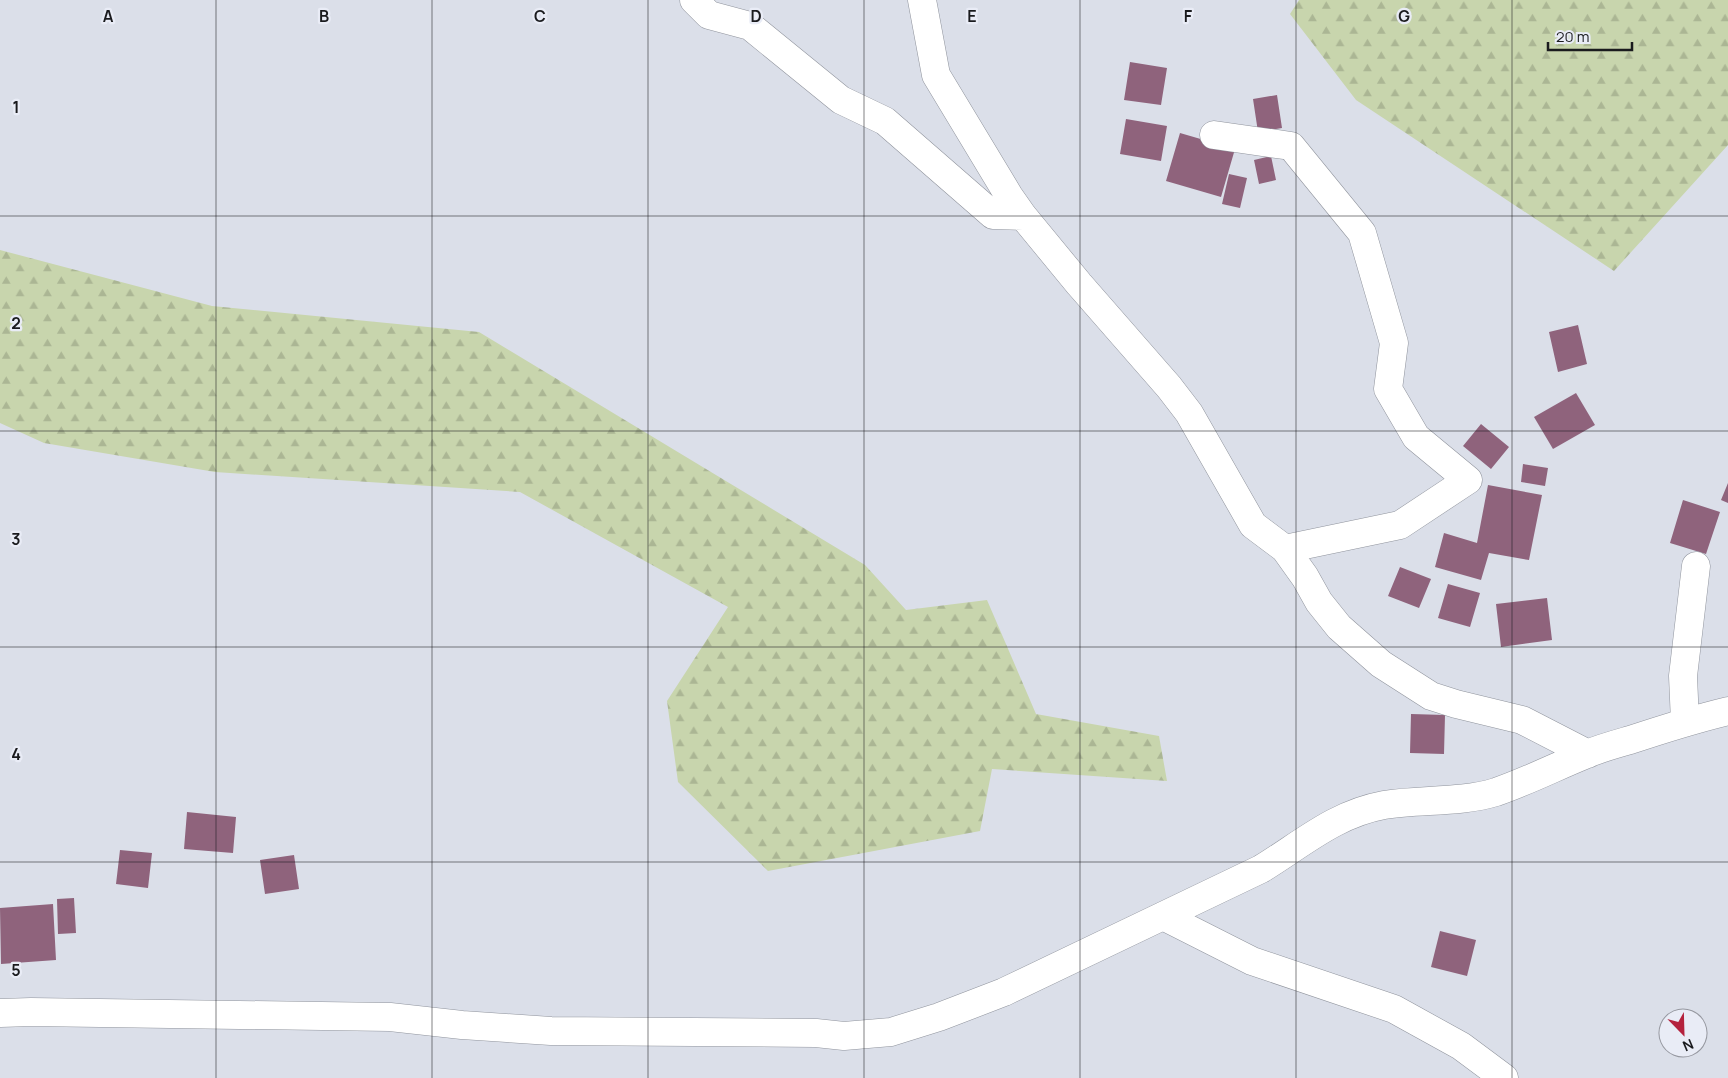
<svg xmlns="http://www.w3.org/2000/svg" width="1728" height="1078" font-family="Manrope,sans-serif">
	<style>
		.forest { fill: url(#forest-firs) }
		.building { fill: #8f637c }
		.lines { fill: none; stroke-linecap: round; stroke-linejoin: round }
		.minor-casing { stroke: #90949d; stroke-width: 29 }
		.minor { stroke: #fff; stroke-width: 28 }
		.grid { fill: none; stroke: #1a1b1e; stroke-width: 1; stroke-opacity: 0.55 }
		.grid-label { font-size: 16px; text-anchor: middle; font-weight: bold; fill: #1a1b1e; stroke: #e9ecf6; stroke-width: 4.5; stroke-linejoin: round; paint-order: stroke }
	</style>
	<defs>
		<pattern id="forest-firs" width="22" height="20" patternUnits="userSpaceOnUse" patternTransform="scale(1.25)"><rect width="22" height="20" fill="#c8d5ad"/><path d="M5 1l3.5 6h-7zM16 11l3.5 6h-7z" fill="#abb694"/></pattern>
	</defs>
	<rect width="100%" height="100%" fill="#dbdfe9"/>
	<path class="forest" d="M1299 0H1728V145L1614 271 1356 100 1290 14Z
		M0 250 212 306 479 332 865 565 906 610 987 600 1036 714 1159 736 1167 781 992 769 980 831 768 871 678 782 667 701 728 607 520 492 215 472 44 443 0 423Z"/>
	<path class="building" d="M1130 62 1167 68 1161 105 1124 100Z
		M1277 95 1282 128 1258 132 1253 99Z
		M1126 119 1167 126 1161 161 1120 154Z
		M1180 133 1235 149 1221 197 1166 181Z
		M1271 156 1276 180 1259 184 1254 160Z
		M1229 174 1247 178 1240 208 1222 204Z
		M1578 325 1587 364 1558 372 1549 332Z
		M1576 393 1595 425 1553 449 1534 417Z
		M1481 424 1509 447 1491 469 1463 446Z
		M1523 464 1548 468 1545 486 1521 482Z
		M1728 483V503L1721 500Z
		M1488 485 1542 495 1529 560 1489 553 1481 580 1435 567 1444 533 1477 543Z
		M1683 500 1720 512 1706 554 1670 543Z
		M1400 567 1431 579 1419 608 1388 596Z
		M1448 584 1480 593 1470 627 1438 618Z
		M1547 598 1552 640 1501 647 1496 604Z
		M1411 714 1445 715 1444 754 1410 753Z
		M187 812 236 817 233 853 184 849Z
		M120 850 152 853 148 888 116 884Z
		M294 855 299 889 265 894 260 860Z
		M74 898 76 933 58 934 57 899Z
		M53 904 56 960 1 964 0 908Z
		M1440 931 1476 940 1467 976 1431 967Z"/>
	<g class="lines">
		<g class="minor-casing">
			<path id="minor" d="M694 0 709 15 750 26 841 100 885 121 993 215 1023 216
				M922 0 936 75 1009 196 1023 216 1079 284 1169 387 1189 413 1253 525 1285 549 1305 577 1319 602 1339 627 1381 664 1431 696 1456 704 1522 720 1588 754
				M1214 135 1291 146 1362 233 1394 343 1388 389 1416 437 1468 480 1400 525 1285 549
				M1685 722 1683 676 1696 566
				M1163 916 1252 961 1394 1009 1461 1046 1504 1078
				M0 1013 31 1012 390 1017 462 1025 551 1031 816 1033 844 1036 891 1032 939 1017 1004 992 1261 869C1302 844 1335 814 1384 805 1421 799 1460 803 1496 792 1528 781 1557 766 1587 754 1601 748 1616 744 1630 740 1663 729 1695 719 1728 711"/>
		</g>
		<use href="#minor" class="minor"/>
	</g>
	<path class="grid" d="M216 0V1078M432 0V1078M648 0V1078M864 0V1078M1080 0V1078M1296 0V1078M1512 0V1078M0 216H1728M0 431H1728M0 647H1728M0 862H1728"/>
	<g class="grid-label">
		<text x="108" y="22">A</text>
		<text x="324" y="22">B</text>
		<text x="540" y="22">C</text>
		<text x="756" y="22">D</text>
		<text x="972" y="22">E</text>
		<text x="1188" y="22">F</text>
		<text x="1404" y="22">G</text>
		<text x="16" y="113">1</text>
		<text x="16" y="329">2</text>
		<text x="16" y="545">3</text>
		<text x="16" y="760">4</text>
		<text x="16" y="976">5</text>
	</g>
	<g transform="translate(1683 1033) rotate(157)"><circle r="24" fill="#e9ecf6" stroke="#9698a0"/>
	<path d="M0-4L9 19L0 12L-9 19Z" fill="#b4213d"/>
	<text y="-8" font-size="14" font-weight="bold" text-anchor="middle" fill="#1a1b1e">N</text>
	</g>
	<path d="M1548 42v8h84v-8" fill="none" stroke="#1a1b1e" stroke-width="2.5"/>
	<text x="1556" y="42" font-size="15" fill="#1a1b1e" stroke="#e9ecf6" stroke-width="4" paint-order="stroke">20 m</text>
</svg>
